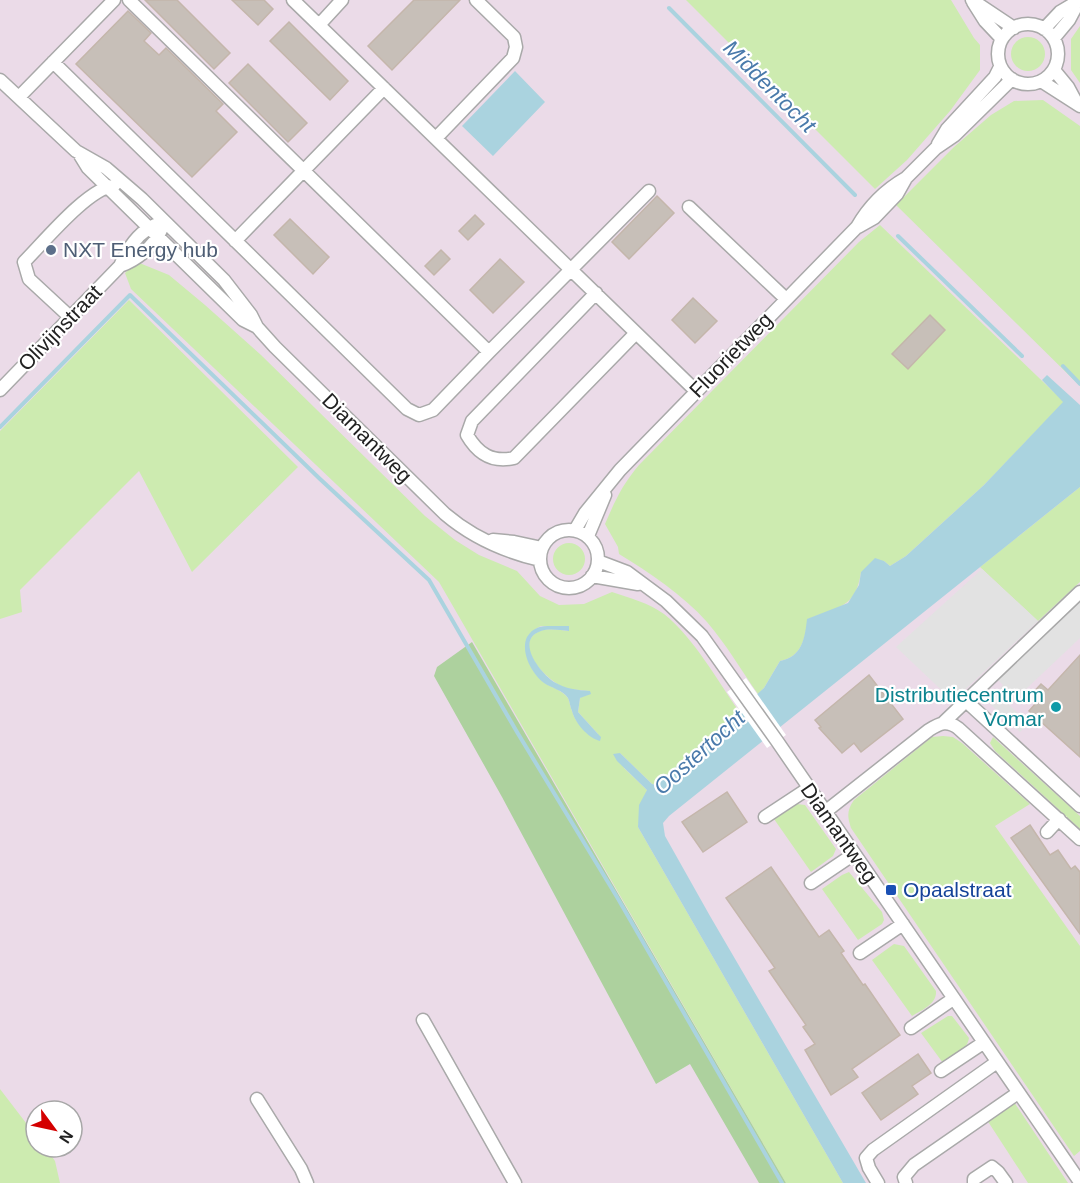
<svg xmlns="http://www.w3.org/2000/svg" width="1080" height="1183" font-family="Arial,sans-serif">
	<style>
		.industrial { fill: #ebdbe8; fill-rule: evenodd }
		.grass { fill: #cdebb0; fill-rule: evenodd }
		.forest { fill: #add19e }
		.parking { fill: #e2e2e2 }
		.water { fill: #aad3df }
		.pier { fill: #fff }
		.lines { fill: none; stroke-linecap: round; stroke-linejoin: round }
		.stream { stroke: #aad3df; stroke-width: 4 }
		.building { fill: #c7bfb8; stroke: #c4b6ab; stroke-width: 1.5 }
		.minor-casing { stroke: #a9a9a9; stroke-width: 15 }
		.minor { stroke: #fff; stroke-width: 12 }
		.service-dot { fill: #5c6f8a; stroke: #fff; stroke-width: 2 }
		.culture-dot { fill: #0f9aa8; stroke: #fff; stroke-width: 2 }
		.transit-dot { fill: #1a4fb4; stroke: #fff; stroke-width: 2 }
		.labels { text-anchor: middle; stroke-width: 4.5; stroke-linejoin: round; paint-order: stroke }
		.service-label { font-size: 21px; fill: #4e5e75; stroke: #fff; text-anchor: start }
		.street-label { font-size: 21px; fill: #222; stroke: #fff }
		.culture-label { font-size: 21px; fill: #0d838f; stroke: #fff; text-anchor: end }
		.transit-label { font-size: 21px; fill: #164399; stroke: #fff; text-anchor: start }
		.water-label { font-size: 22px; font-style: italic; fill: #4a7aab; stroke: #fff }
	</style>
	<rect width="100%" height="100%" fill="#f2efe9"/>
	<path class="industrial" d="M0 0H1080V1183H0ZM36 1111H72V1147H36Z"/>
	<path class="grass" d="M686 0H951L974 38 980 45V70L950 111 907 160 875 189Z
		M1080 26V83L1071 70V39Z
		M1011 54a17 17 0 1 1 34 0a17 17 0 1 1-34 0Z
		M1043 100 1080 126V386L896 205 954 147 991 115 1014 101Z
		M880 225 1064 402 984 485 906 556 890 566 884 561 861 572C856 608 838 607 808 619 805 638 802 657 780 661L764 688 758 694C741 670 726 644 707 622 683 595 650 573 619 554L618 547 605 524C615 501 622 485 639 465L859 242Z
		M137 262 169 275 205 305 261 355 425 516 455 540 479 555 517 571 540 596 559 605 584 604 612 592C630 598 649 603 664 614 695 639 716 679 739 711L656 785 652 784 620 753 624 768 647 790 638 827 843 1183H786L439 582 131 289 125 273ZM541 626 569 627 568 631C559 630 545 627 536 633 514 648 548 681 563 687 571 690 581 690 590 691L580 698 578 712 598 734C585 730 576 725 572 711 570 707 570 702 568 698 562 689 548 687 541 680 525 664 517 637 541 626Z
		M129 300 298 467 192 572 139 471 20 590 22 612 0 619V431Z
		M1080 487V582L1038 621 980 567Z
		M553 559a16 16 0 1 1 32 0a16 16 0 1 1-32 0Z
		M943 736 953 737 962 743 1030 804 995 826 1080 946V1151L1074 1156 851 828C847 816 847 810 854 800L932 737Z
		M993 737 1080 816V829L995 751 990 743Z
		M797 804 805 805 836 849 833 856 811 872 774 819Z
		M849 872 882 912 884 920 882 924 858 940 822 889 842 875Z
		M894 944 904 946 936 991C937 1004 922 1010 912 1016L872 960Z
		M948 1016H952L969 1038C967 1051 954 1057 943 1063L921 1033Z
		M0 1089 36 1136V1147H45L55 1161 60 1183H0Z
		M1014 1102 1068 1183H1028L987 1120Z"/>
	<path class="forest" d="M472 642 786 1183H759L690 1064 656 1084 502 797 434 676 437 667Z"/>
	<path class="parking" d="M982 569 1038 621 953 701 896 647Z
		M1080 601V638L1009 705 1029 723 1020 732 988 702 1003 685 997 679Z"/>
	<path class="water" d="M515 71 545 102 493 156 462 126Z
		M1047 375 1080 405V487L669 816 663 823 665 836 710 916 866 1183H843L638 827 639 805 647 790 617 761 613 754 620 753 652 784 656 785 764 688 780 661C802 657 805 638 807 619L848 603 859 585 861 572 875 558 884 561 890 566 906 556 984 485 1063 402 1042 380Z
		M551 626H569V631C560 630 549 628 541 631 514 640 541 674 554 682 566 689 577 690 590 691L591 694 580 698 578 712 598 734 601 737 600 741C588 738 575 723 572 711 570 707 570 702 568 698 563 690 551 688 544 683 532 674 520 652 527 637 533 627 541 626 551 626Z"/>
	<path class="pier" d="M746 678 786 735 767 748 727 692Z"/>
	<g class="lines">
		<path class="stream" d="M669 8 855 195
			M898 236 1022 356
			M1063 366 1080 384
			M0 427 130 295 320 479 429 580 517 732 617 897 782 1183"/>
	</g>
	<path class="building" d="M145 0H177L230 53 214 69Z
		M232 0H264L273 9 258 25Z
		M414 0H460L392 70 368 46Z
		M128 11 151 33 144 41 159 55 166 48 223 104 216 111 237 132 192 177 76 64Z
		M289 22 348 81 330 100 270 41Z
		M248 64 307 123 288 142 229 83Z
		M657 196 674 213 629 259 612 242Z
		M475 215 484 224 468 240 459 231Z
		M290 219 329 257 313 274 274 235Z
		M441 250 450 259 434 275 425 266Z
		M500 259 524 282 493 313 470 290Z
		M693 298 717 321 695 343 672 320Z
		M930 315 945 330 908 369 892 354Z
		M1080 655V757L1029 711 1036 703 1029 697 1041 684 1048 690Z
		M869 675 903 719 861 752 854 743 842 753 819 728 821 727 815 720Z
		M727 792 747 822 703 852 682 822Z
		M1030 825 1050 855 1058 850 1071 869 1075 866 1080 872V934L1011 838Z
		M771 867 819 937 829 930 844 951 841 953 863 985 865 984 900 1035 852 1069 858 1077 831 1095 805 1050 815 1044 803 1027 806 1025 769 971 775 968 726 898Z
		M918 1054 931 1073 912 1086 918 1094 881 1120 862 1093Z"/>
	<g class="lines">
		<g class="minor-casing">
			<path id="minor" d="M129 0 489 352
				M293 0 696 391
				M972 0 1014 28
				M973 2 985 21 1002 39
				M998 54a30 30 0 1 1 60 0a30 30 0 1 1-60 0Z
				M319 25 342 0
				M1044 29 1060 12 1080 0
				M1054 38 1069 20 1078 3
				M53 62 407 409 419 415 433 410 489 352 649 191
				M1054 70 1068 87 1076 102
				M0 80 76 151 106 168 142 199 224 280 251 315 257 327 275 347 445 514C472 537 506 552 540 560
				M1041 81 1080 106
				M19 97 114 0
				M436 138 513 58 516 47 514 37 476 0
				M938 144 947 129 995 77 1000 67
				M80 155 88 168 243 320 257 327
				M689 207 786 299
				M858 227 874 218 897 194 906 178 936 148 955 135 1012 79
				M235 241 384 88
				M120 266C136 260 154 247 161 230
				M596 293 472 421 467 435C478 454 492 463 514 458L636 333
				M70 317 29 279 24 262C43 243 89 187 114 186
				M0 390 120 266C127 250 138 232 155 225
				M575 530 585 513 620 470 857 227C869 206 885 190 906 178
				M540 559a29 29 0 1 1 58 0a29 29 0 1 1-58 0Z
				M588 536 605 495
				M493 540 514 542 542 548
				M598 561 627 572 666 601 702 636 777 741 1080 1182
				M592 576 638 584
				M966 701 1080 806
				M944 722 1080 592
				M825 812 929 730C940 723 947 720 958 728L1080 839
				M765 817 809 788
				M1047 832 1059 819
				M811 883 854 854
				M860 953 903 924
				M423 1020 515 1183
				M911 1028 953 999
				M941 1071 983 1043
				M257 1099 301 1169 307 1183
				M878 1183 869 1168 866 1158 873 1150 997 1062
				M906 1183 904 1177 914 1165 1018 1093
				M974 1183V1179L992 1167 998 1172 1006 1183"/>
		</g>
		<use href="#minor" class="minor"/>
	</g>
	<circle class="service-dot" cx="51" cy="250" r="6"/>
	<circle class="culture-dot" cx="1056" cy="707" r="6"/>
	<rect class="transit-dot" x="885" y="884" width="12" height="12" rx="3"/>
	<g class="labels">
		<g class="service-label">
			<text x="63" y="257">NXT Energy hub</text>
		</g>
		<g class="street-label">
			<text transform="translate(60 328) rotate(-46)" y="7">Olivijnstraat</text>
			<text transform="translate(731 355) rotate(-46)" y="7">Fluorietweg</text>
			<text transform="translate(367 438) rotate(45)" y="7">Diamantweg</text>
			<text transform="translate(839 833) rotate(55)" y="7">Diamantweg</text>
		</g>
		<g class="culture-label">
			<text x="1044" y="702">Distributiecentrum<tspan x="1044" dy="24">Vomar</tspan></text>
		</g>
		<g class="transit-label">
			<text x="903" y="897">Opaalstraat</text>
		</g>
		<g class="water-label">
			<text transform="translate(770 86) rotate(45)" y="8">Middentocht</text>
			<text transform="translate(699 752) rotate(-42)" y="8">Oostertocht</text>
		</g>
	</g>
	<g transform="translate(54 1129) rotate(123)"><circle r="28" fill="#ffffff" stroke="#a7a7a7" stroke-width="1.5"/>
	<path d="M0-4.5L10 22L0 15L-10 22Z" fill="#d40000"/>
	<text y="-9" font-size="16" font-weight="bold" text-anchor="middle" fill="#222222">N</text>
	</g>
</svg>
